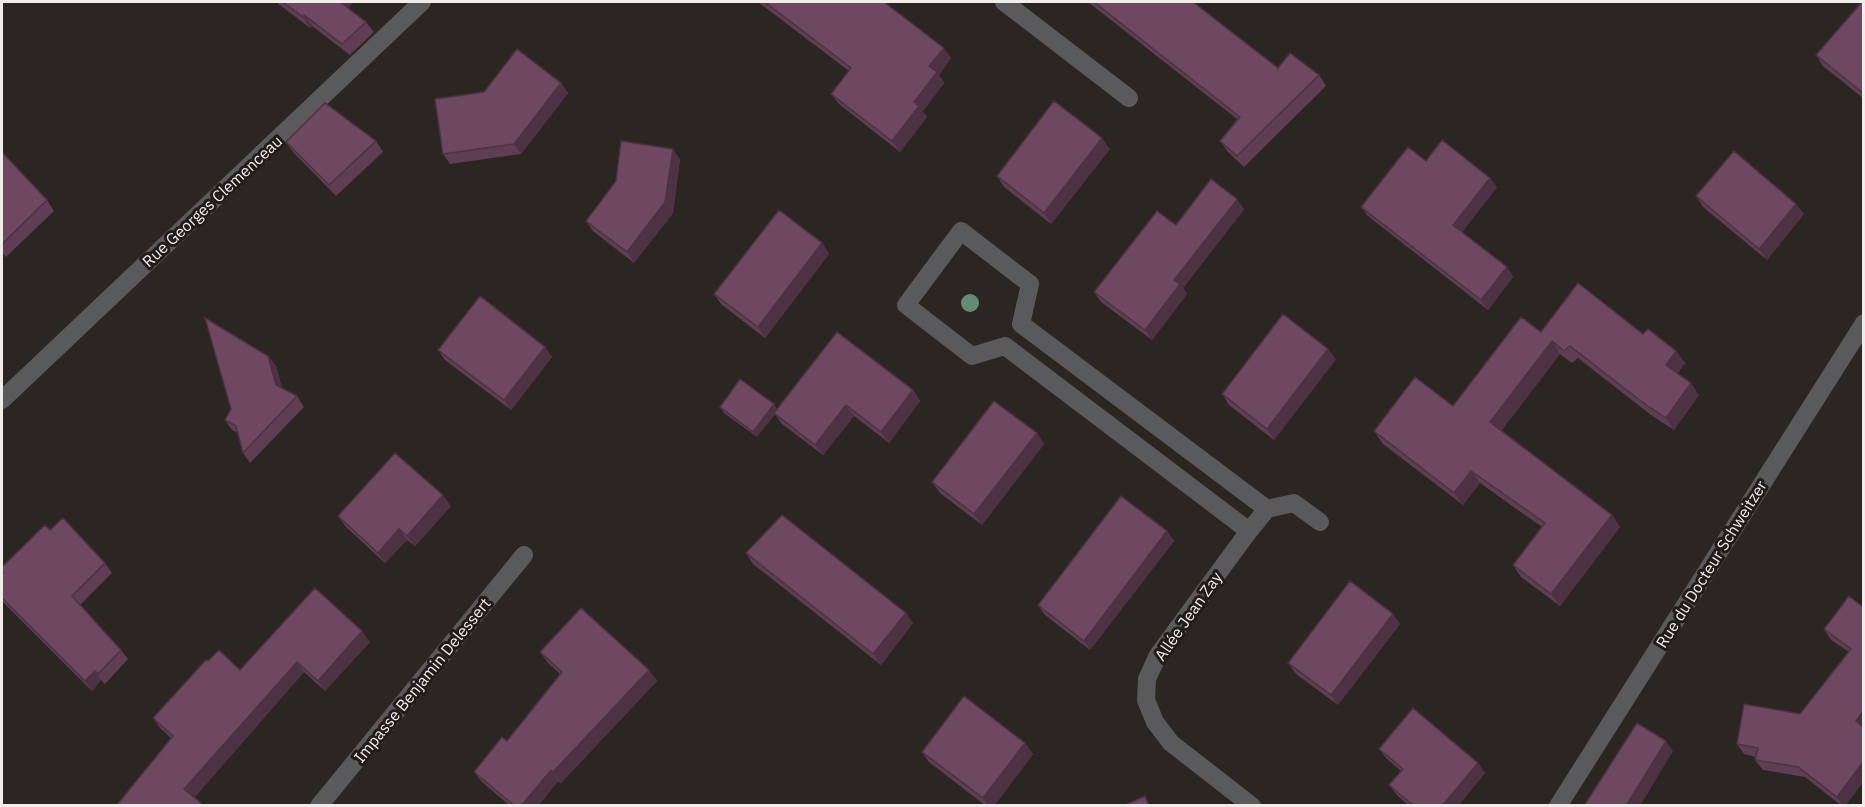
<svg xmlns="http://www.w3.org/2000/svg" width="1865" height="807" font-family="'IBM Plex Sans',sans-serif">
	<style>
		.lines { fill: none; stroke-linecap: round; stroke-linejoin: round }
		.service { stroke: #5a595b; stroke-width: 18 }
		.minor { stroke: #5a595b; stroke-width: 18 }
		.tree { fill: #648c75 }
		.wall { fill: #5f3d53 }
		.shaded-wall { fill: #4d3243 }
		.building { fill: #6e4760; stroke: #4d3243; stroke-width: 1.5 }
		.labels { text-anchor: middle; stroke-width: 6; stroke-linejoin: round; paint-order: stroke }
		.street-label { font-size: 16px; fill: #f0ecea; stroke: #211c19 }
	</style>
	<rect width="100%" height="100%" fill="#2b2622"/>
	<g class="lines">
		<path class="service" d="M1004 2 1129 98"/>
		<path class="minor" d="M2 400 422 2
			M1249 531 1005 346 972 356 906 305 961 231 1030 284 1021 324 1267 509
			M319 806 524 555
			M1252 806 1171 743 1155 722 1146 700 1147 679 1158 655 1249 531 1267 509 1294 503 1320 522
			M1558 806 1864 323"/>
	</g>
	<circle class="tree" cx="970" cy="303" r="9"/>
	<path class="wall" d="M276 2H353L348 8 366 22 374 32 350 55 312 26 310 28Z
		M758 2H884L951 58 939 75 944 83 923 111 927 117 900 152 839 104 831 94 849 71Z
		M1088 2H1193L1278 68 1319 75 1326 86 1244 167 1228 152 1220 141 1237 119Z
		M1863 2V98L1823 66 1816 55Z
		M561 83 568 93 521 154 450 164 443 154Z
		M376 141 383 152 336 196 293 152 286 142Z
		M1110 149 1051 224 1004 187 997 176Z
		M2 152 47 200 54 211 6 257 2 253Z
		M680 159 673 213 634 263 593 231 586 221Z
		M1426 161 1497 187 1462 232 1507 267 1513 277 1488 310 1368 216 1361 207Z
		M1696 196 1804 214 1767 260 1703 207Z
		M1244 209 1183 288 1187 294 1152 340 1101 302 1094 292 1176 225Z
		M822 243 829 254 765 338 721 304 714 294Z
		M1541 332 1643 334 1676 351 1685 363 1678 373 1699 395 1674 430 1651 415 1578 358 1572 363 1560 354 1501 431 1612 515 1620 527 1560 606 1521 577 1513 565 1542 527 1480 483 1463 505 1383 444 1374 431 1453 406Z
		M438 350 552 357 511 410 445 360Z
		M268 356 276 366 282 388 297 396 304 407 250 463 243 453 238 433 232 430 225 420Z
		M1336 359 1274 440 1229 405 1222 394Z
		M913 390 920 401 889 443 854 416 823 455 782 424 775 414 757 437 724 413 720 407 774 404 777 410Z
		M1037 433 1044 444 982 525 940 493 932 482Z
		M451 506 415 546 407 540 385 563 346 527 338 516Z
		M50 530 105 563 112 573 80 605 121 650 128 659 105 684 101 680 92 691 2 601V574L3 573 2 572V567Z
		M1167 531 1174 541 1090 650 1045 615 1038 605Z
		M746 553 913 623 881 665 753 564Z
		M1849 596 1863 782 1845 806H1842L1805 777 1763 770 1755 760 1756 757 1744 754 1737 744 1800 714 1849 652 1831 640 1824 629Z
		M1400 624 1338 705 1296 674 1288 663Z
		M370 642 325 691 304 672 194 798 116 806 171 738 161 729 153 718 208 661 240 670Z
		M540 652 649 670 657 681 561 783 558 781 538 806H510L482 782 474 772 507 741 560 674 548 663Z
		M1025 743 1033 754 994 806H986L929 762 922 752Z
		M1379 749 1478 763 1485 773 1458 806H1409L1397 795 1389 785 1401 771 1387 759Z"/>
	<path class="shaded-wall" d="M339 2H353L346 11Z
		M304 15 312 26 310 28 303 17Z
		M944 48 951 58 939 75 944 83 923 111 927 117 900 152 892 141 914 102 929 66Z
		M561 83 568 93 521 154 514 144Z
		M1102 138 1110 149 1051 224 1044 213Z
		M673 149 680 159 673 213 634 263 627 252Z
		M1490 178 1497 187 1460 235 1453 225Z
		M1237 199 1244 209 1243 211 1183 288 1187 294 1152 340 1145 330 1174 280Z
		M1796 204 1804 214 1767 260 1759 249Z
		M822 243 829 254 765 338 758 327Z
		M1507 267 1513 277 1488 310 1481 300Z
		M1552 341 1560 354 1498 434 1490 422Z
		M545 347 552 357 511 410 504 400Z
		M1328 349 1336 359 1274 440 1267 429Z
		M1676 351 1685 363 1675 377 1666 365Z
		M268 356 276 366 284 395 276 385Z
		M1691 383 1699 395 1674 430 1666 418Z
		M913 390 920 401 889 443 881 432Z
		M774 404 778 410 757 437 753 432Z
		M846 405 854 416 823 455 815 445Z
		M1037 433 1044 444 982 525 974 514Z
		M1471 471 1480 483 1463 505 1454 493Z
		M443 495 451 506 415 546 407 536Z
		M1612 515 1620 527 1560 606 1551 594Z
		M399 529 407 540 385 563 378 553Z
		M1167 531 1174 541 1090 650 1084 641Z
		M906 613 913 623 881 665 873 654Z
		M1393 614 1400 624 1338 705 1331 695Z
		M362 631 370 642 325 691 318 681Z
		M297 662 304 672 192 800 184 789Z
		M649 670 657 681 561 783 553 772Z
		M95 671 101 680 92 691 85 681Z
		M1863 711V731L1856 721Z
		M1666 741 1673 751 1640 806H1626Z
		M1025 743 1033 754 994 806H988L983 798Z
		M1863 762V782L1845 806H1843L1837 797Z
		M1478 763 1485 773 1458 806H1442Z
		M551 770 558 781 538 806H521Z"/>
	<path class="building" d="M283 2H340L366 22 342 44 304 15 303 17Z
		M765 2H884L944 48 929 66 937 72 914 102 919 106 892 141 831 94 851 68Z
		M1094 2H1193L1278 68 1290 53 1319 75 1237 156 1220 141 1240 117Z
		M1862 2H1863V93L1816 55Z
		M517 49 561 83 514 144 443 154 435 99 484 92Z
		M1054 101 1102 138 1044 213 997 176Z
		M325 103 376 141 329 185 286 142Z
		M1442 140 1490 178 1453 225 1507 267 1481 300 1361 207 1408 147 1426 161Z
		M621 141 673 149 665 202 627 252 586 221 616 181Z
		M1734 151 1796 204 1759 249 1696 196Z
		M2 152 47 200 2 244Z
		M1211 179 1237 199 1236 201 1174 280 1180 284 1145 330 1094 292 1157 211 1176 225Z
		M779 210 822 243 758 327 714 294Z
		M1578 283 1643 334 1648 329 1676 351 1666 365 1691 383 1666 418 1642 402 1570 346 1564 351 1552 341 1490 422 1612 515 1551 594 1513 565 1545 523 1471 471 1454 493 1374 431 1415 377 1453 406 1521 317 1541 332Z
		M480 296 545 347 504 400 438 350Z
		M1283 314 1328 349 1267 429 1222 394Z
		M205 318 268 356 276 385 297 396 243 453 236 426 225 420 231 409Z
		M837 332 913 390 881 432 846 405 815 445 774 413Z
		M740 379 774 404 753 432 720 407Z
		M994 401 1037 433 974 514 932 482Z
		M395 453 443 495 407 536 399 529 378 553 338 516Z
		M1121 496 1167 531 1084 641 1038 605Z
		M782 515 906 613 873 654 746 553Z
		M63 518 105 563 72 596 121 650 98 674 95 671 85 681 2 598V574L3 573 2 571V567L45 525 50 530Z
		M1350 581 1393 614 1331 695 1288 663Z
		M315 588 362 631 318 681 297 662 184 789 201 803 199 806H116L173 736 153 718 206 660 208 661 219 650 240 670Z
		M1849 596 1863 607V711L1856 721 1863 727V762L1837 797 1798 767 1755 760 1758 748 1737 744 1744 704 1800 714 1851 649 1824 629Z
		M581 608 649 670 553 772 551 770 521 806H515L474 772 502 737 507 741 562 672 540 652Z
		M964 696 1025 743 983 798 922 752Z
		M1413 708 1478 763 1442 806H1414L1389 785 1403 769 1379 749Z
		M1637 723 1666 741 1626 806H1584Z
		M1145 796 1149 806H1123Z"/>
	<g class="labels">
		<g class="street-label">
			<text transform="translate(212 201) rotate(-43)" y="6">Rue Georges Clemenceau</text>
			<text transform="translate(1711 564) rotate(-58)" y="6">Rue du Docteur Schweitzer</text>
			<text transform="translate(1188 616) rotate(-55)" y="6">Allée Jean Zay</text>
			<text transform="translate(422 680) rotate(-51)" y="6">Impasse Benjamin Delessert</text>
		</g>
	</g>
	<rect width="1865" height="807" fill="none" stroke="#f0ecea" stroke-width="6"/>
</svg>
